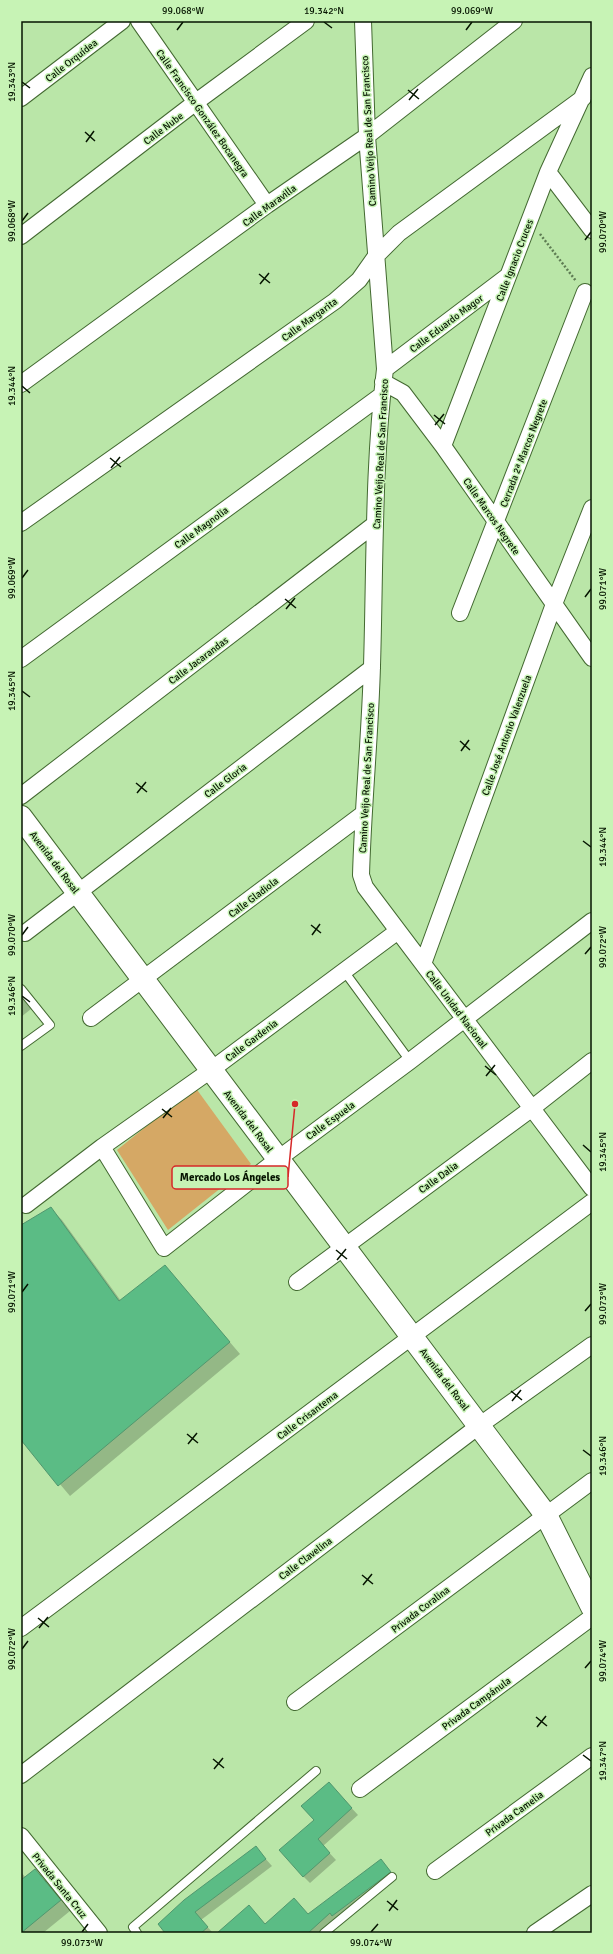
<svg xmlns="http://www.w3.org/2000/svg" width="613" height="1954" font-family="Signika,sans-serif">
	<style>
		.green { fill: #d5a865 }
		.shadow { fill: #0003 }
		.building { fill: #5bbc85; stroke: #51976e }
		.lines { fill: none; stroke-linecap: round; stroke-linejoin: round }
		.lane-casing { stroke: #436931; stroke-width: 10 }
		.street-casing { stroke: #436931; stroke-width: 18 }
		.secondary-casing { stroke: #436931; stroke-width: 24 }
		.path { stroke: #5e7c53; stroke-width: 2.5; stroke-dasharray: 2 2; stroke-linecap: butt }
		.lane { stroke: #fff; stroke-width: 8 }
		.street { stroke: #fff; stroke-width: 16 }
		.secondary { stroke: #fff; stroke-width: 22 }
		.ticks { fill: none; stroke: #061501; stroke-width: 1.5 }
		.labels { text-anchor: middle; stroke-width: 3; stroke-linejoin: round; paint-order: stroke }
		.street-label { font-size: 10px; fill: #061501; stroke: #c7f3b5 }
		.leader { fill: none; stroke: #d62828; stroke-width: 1.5 }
		.callout-dot { fill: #d62828; stroke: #c7f3b5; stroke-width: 1.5 }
		.callout { fill: #c7f3b5; stroke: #d62828; stroke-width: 1.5 }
		.callout-label { font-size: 11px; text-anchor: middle; font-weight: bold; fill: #061501 }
		.neatline { fill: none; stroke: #061501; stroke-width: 1.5 }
		.ticks-label { font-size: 10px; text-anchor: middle; fill: #061501 }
	</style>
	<rect width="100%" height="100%" fill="#bae6a8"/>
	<path class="green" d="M195 1087 251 1164 168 1230 117 1150Z"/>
	<path class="shadow" d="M21 996 31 1009 21 1017Z
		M50 1208 62 1220 121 1301 165 1266 240 1354 70 1496 21 1438V1222L23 1225Z
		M335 1790 358 1815 323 1846 336 1860 310 1883 303 1876 315 1820Z
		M256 1848 272 1866 201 1920 213 1933H167Z
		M381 1860 397 1879 340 1922 322 1933H226L309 1915Z
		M35 1870 70 1911 43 1933H21V1872L26 1878Z"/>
	<path class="building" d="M51 1207 119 1301 165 1265 230 1342 58 1486 21 1440V1225Z
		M329 1782 352 1808 318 1839 330 1853 303 1877 279 1850 314 1820 301 1806Z
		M256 1846 266 1859 195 1912 208 1927 201 1933H165L158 1924 184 1900Z
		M381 1859 391 1872 332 1916 330 1913 308 1933H217L249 1905 265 1924 294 1898 308 1914Z
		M35 1869 61 1900 21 1933V1880Z"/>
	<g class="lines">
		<g class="lane-casing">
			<path id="lane" d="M344 971 410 1061
				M21 989 50 1025 21 1046
				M137 1933 133 1927 316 1771
				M324 1933 392 1877"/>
		</g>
		<g class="street-casing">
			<path id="street" d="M139 21 267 205
				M363 21 367 136 385 369C373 467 375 567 372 666 370 736 363 805 361 875L365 887 592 1188
				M21 98 122 21
				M548 172 592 230
				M21 236 196 102 306 21
				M385 369 508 276
				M383 382 403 393 443 446 592 658
				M21 384 267 205 367 136 514 21
				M443 446 548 172 592 76
				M21 523 335 301 359 280 376 256 399 233 583 98
				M460 613 585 292
				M21 659 382 395
				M21 796 375 524
				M25 933 372 668
				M423 964 554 604 592 508
				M91 1018 363 814
				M102 1147 164 1248 278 1159 410 1061 592 921
				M26 1205 102 1147 211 1070 398 931
				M297 1282 531 1109 592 1061
				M21 1628 592 1202
				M295 1702 592 1481
				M21 1775 480 1425 592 1345
				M360 1789 592 1617
				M21 1836 99 1933
				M435 1871 592 1756
				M535 1933 592 1894"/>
		</g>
		<g class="secondary-casing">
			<path id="secondary" d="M21 817 546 1515 592 1607"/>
		</g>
		<path class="path" d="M540 234 576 281"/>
		<use href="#lane" class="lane"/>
		<use href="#street" class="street"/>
		<use href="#secondary" class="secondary"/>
	</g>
	<path class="ticks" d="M324 22 332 28M177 30 183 22M466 30 472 22M22 82 30 88M408 90 419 99M409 100 418 89M85 132 95 141M86 142 94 131M22 221 28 213M585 240 591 232M259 274 270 283M260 284 269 273M22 386 30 393M434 415 445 424M435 425 444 414M110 458 121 467M111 468 120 457M22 578 28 570M585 597 591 589M285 599 296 608M286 609 295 598M22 691 30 697M460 741 470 750M461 751 469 740M136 783 147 792M137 793 146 782M583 841 591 847M311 925 321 933M22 935 28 927M312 935 320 924M585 954 591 947M22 996 30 1002M485 1066 496 1075M486 1076 495 1065M162 1109 172 1117M163 1118 171 1108M583 1145 591 1152M336 1250 347 1259M337 1260 346 1249M22 1292 28 1284M585 1311 591 1304M511 1391 522 1400M512 1401 521 1390M187 1434 198 1443M188 1444 197 1433M583 1450 591 1456M362 1575 373 1584M363 1585 372 1574M38 1618 49 1627M39 1628 48 1617M22 1649 28 1641M585 1668 591 1661M536 1717 547 1726M537 1727 546 1716M583 1755 591 1761M213 1759 224 1768M214 1769 223 1758M387 1901 398 1910M389 1911 397 1900M82 1932 88 1924M371 1932 378 1924"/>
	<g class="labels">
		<g class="street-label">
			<text transform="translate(71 60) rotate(-38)" y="4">Calle Orquídea</text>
			<text transform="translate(203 113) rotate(55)" y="4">Calle Francisco González Bocanegra</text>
			<text transform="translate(163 128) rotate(-37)" y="4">Calle Nube</text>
			<text transform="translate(368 131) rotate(-93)" y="4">Camino Veijo Real de San Francisco</text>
			<text transform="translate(269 205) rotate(-36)" y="4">Calle Maravilla</text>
			<text transform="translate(514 260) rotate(-69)" y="4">Calle Ignacio Cruces</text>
			<text transform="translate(309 319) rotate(-36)" y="4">Calle Margarita</text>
			<text transform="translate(446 323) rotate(-37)" y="4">Calle Eduardo Magor</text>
			<text transform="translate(523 453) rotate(-69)" y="4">Cerrada 2ª Marcos Negrete</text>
			<text transform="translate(380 454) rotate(-87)" y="4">Camino Veijo Real de San Francisco</text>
			<text transform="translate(492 516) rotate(55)" y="4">Calle Marcos Negrete</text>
			<text transform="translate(201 527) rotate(-36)" y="4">Calle Magnolia</text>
			<text transform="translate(198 660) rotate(-37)" y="4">Calle Jacarandas</text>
			<text transform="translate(506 735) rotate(-70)" y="4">Calle José Antonio Valenzuela</text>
			<text transform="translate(366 778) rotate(-87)" y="4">Camino Veijo Real de San Francisco</text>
			<text transform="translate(225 780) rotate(-37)" y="4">Calle Gloria</text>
			<text transform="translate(55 862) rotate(53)" y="4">Avenida del Rosal</text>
			<text transform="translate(253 897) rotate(-37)" y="4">Calle Gladiola</text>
			<text transform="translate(457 1009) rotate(53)" y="4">Calle Unidad Nacional</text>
			<text transform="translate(251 1040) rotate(-37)" y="4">Calle Gardenia</text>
			<text transform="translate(330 1120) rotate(-36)" y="4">Calle Espuela</text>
			<text transform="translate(249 1121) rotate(53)" y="4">Avenida del Rosal</text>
			<text transform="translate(438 1177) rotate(-36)" y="4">Calle Dalia</text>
			<text transform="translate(445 1379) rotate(53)" y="4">Avenida del Rosal</text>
			<text transform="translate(307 1415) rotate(-37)" y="4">Calle Crisantema</text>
			<text transform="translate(305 1558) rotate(-37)" y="4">Calle Clavelina</text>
			<text transform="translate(420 1609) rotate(-37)" y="4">Privada Coralina</text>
			<text transform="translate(476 1703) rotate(-36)" y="4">Privada Campánula</text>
			<text transform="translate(514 1813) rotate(-36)" y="4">Privada Camelia</text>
			<text transform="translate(60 1885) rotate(51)" y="4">Privada Santa Cruz</text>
		</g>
	</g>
	<path class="leader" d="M295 1104L288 1177"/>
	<circle class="callout-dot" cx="295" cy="1104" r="4"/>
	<rect class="callout" x="172" y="1166" width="116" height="23" rx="4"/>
	<g class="callout-label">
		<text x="230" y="1181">Mercado Los Ángeles</text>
	</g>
	<rect width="613" height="1954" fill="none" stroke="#c7f3b5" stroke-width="44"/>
	<rect x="22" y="22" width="569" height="1910" class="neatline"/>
	<g class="ticks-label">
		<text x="183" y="14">99.068°W</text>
		<text x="324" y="14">19.342°N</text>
		<text x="472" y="14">99.069°W</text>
		<text transform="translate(11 82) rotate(-90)" y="4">19.343°N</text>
		<text transform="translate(11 221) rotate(-90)" y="4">99.068°W</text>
		<text transform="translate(602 232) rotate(-90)" y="4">99.070°W</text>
		<text transform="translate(11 386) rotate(-90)" y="4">19.344°N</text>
		<text transform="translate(11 578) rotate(-90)" y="4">99.069°W</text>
		<text transform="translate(602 589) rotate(-90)" y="4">99.071°W</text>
		<text transform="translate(11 691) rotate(-90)" y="4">19.345°N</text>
		<text transform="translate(602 847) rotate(-90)" y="4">19.344°N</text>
		<text transform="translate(11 935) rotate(-90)" y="4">99.070°W</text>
		<text transform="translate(602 947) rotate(-90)" y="4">99.072°W</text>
		<text transform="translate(11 996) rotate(-90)" y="4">19.346°N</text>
		<text transform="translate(602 1152) rotate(-90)" y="4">19.345°N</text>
		<text transform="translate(11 1292) rotate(-90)" y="4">99.071°W</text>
		<text transform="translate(602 1304) rotate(-90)" y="4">99.073°W</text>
		<text transform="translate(602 1456) rotate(-90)" y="4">19.346°N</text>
		<text transform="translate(11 1649) rotate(-90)" y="4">99.072°W</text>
		<text transform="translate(602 1661) rotate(-90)" y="4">99.074°W</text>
		<text transform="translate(602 1761) rotate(-90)" y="4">19.347°N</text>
		<text x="82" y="1946">99.073°W</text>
		<text x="371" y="1946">99.074°W</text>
	</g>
</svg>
